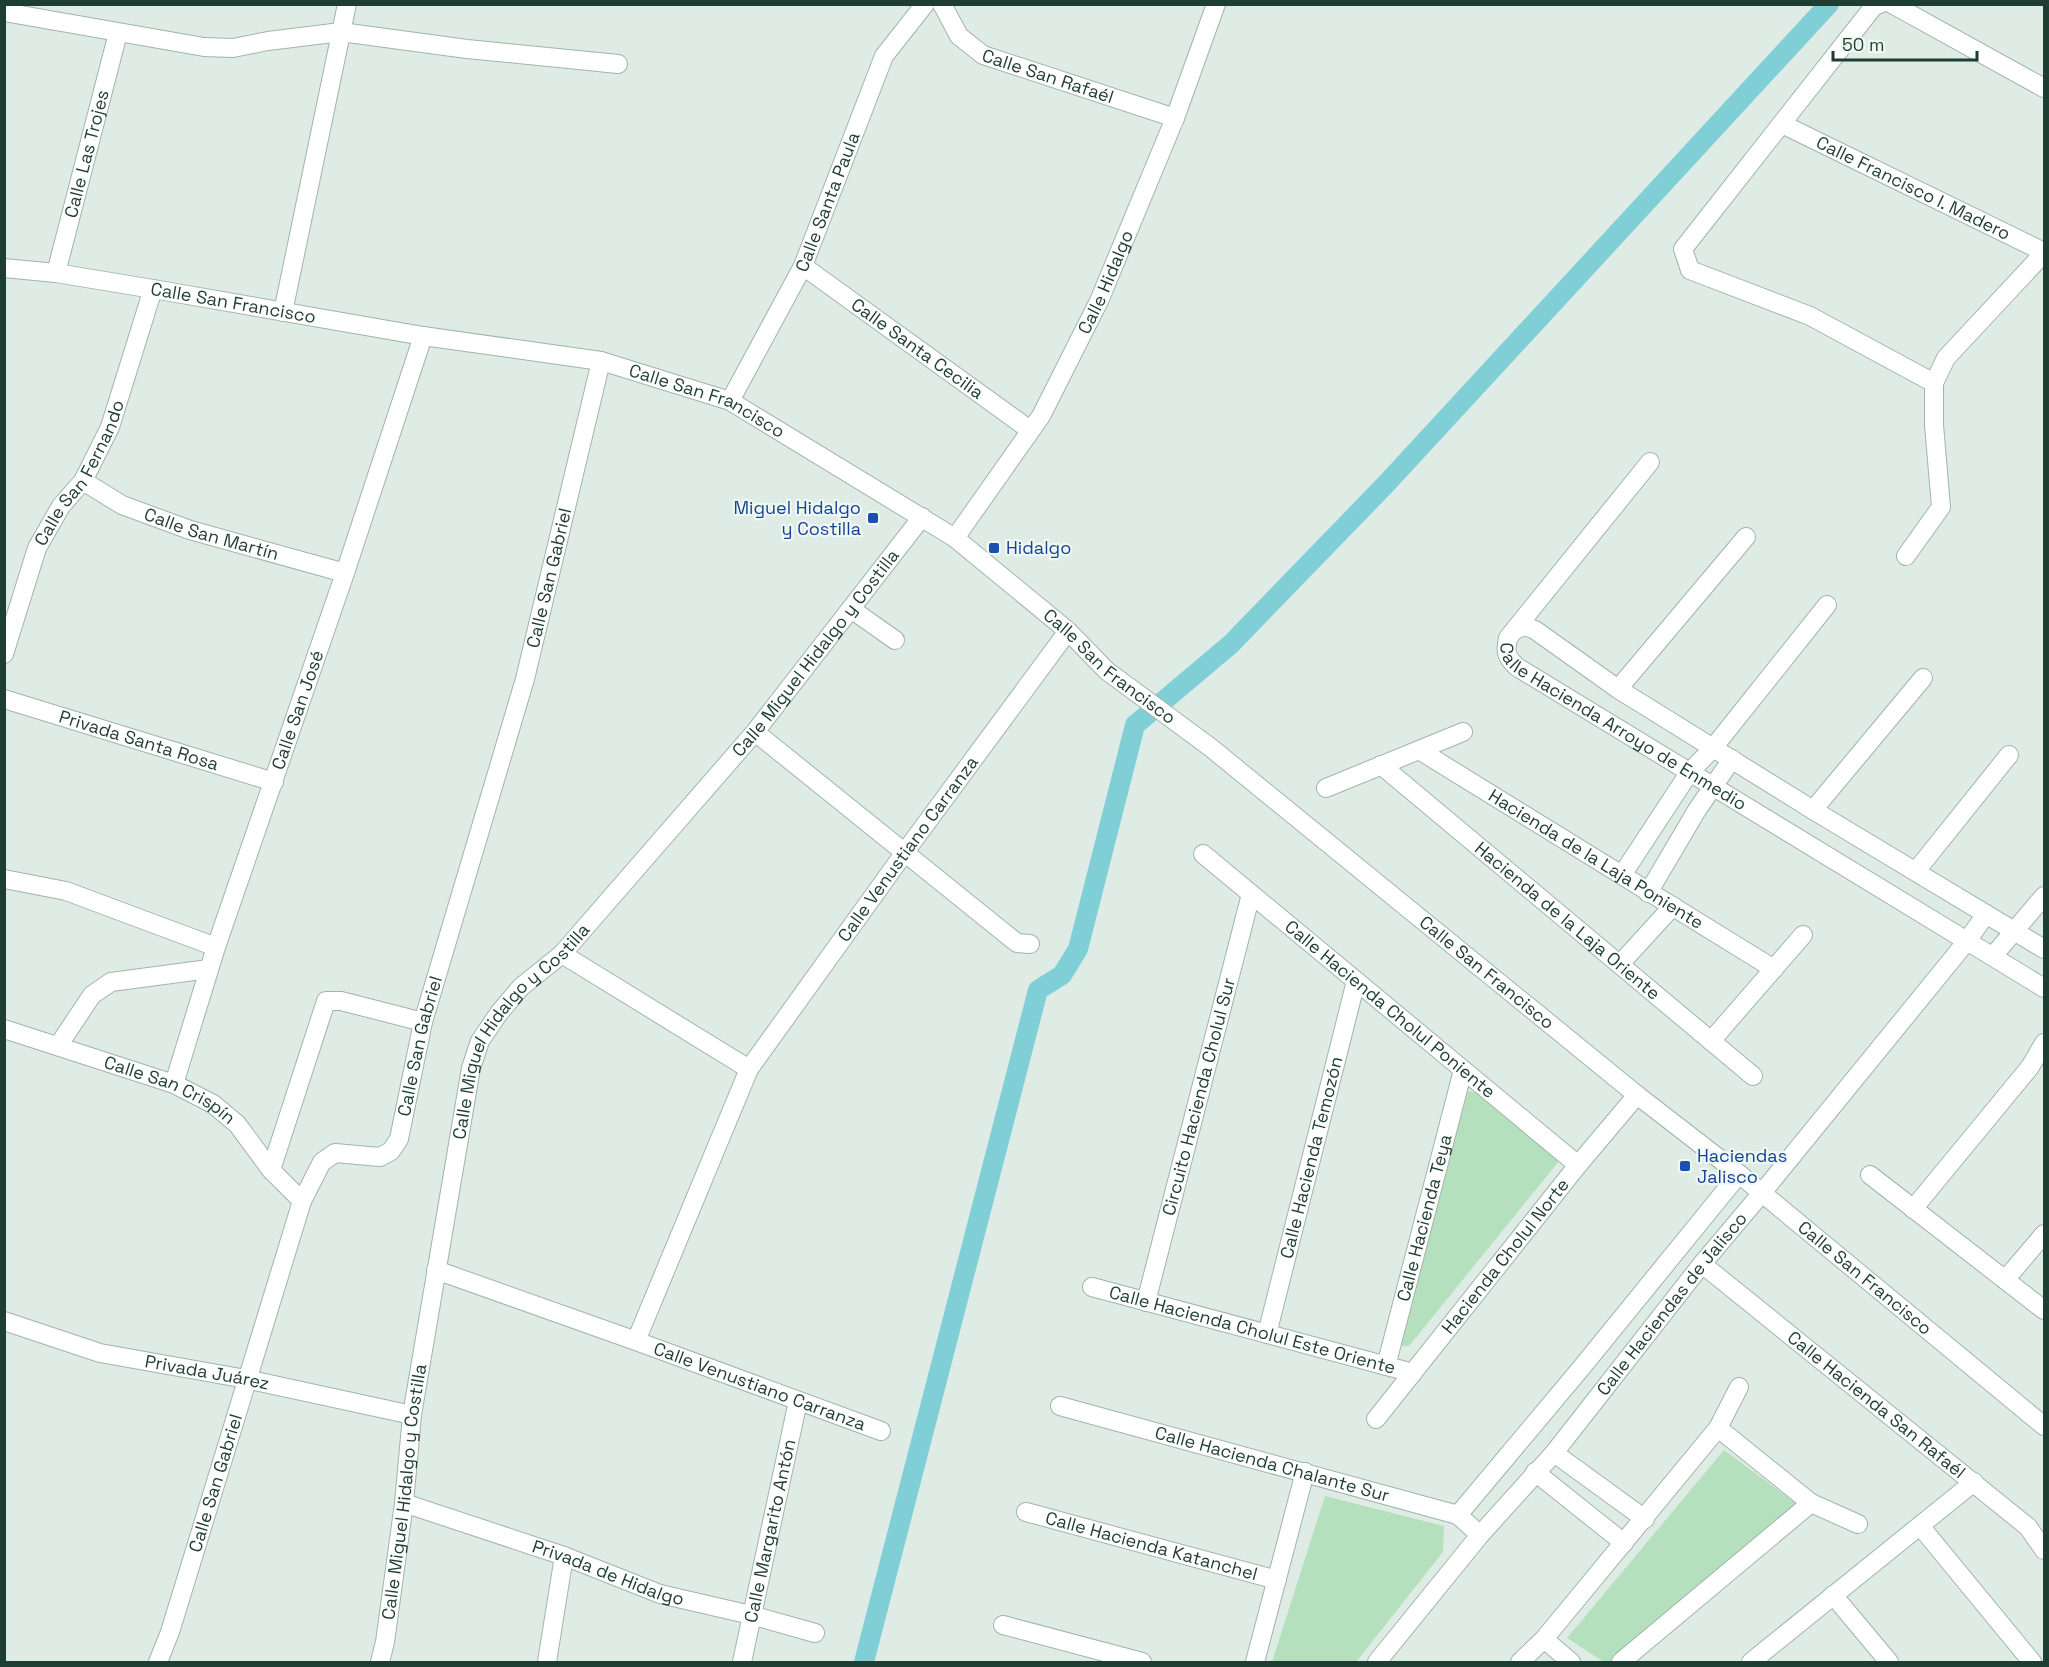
<svg xmlns="http://www.w3.org/2000/svg" width="2049" height="1667" font-family="'Space Grotesk',sans-serif">
	<style>
		.green { fill: #b5e0be }
		.lines { fill: none; stroke-linecap: round; stroke-linejoin: round }
		.canal { stroke: #80cfd7; stroke-width: 20 }
		.minor-casing { stroke: #a1b4ac; stroke-width: 20 }
		.minor { stroke: #fff; stroke-width: 18 }
		.transit-dot { fill: #1a4fb4; stroke: #eff8f3; stroke-width: 2 }
		.labels { text-anchor: middle; stroke-width: 4.5; stroke-linejoin: round; paint-order: stroke }
		.street-label { font-size: 18px; fill: #1e3d33; stroke: #eff8f3 }
		.transit-label { font-size: 18px; fill: #164399; stroke: #eff8f3; text-anchor: start }
	</style>
	<rect width="100%" height="100%" fill="#deece5"/>
	<path class="green" d="M1468 1091 1480 1093 1559 1161 1409 1346H1398Z
		M1724 1450 1798 1505 1609 1662H1604L1567 1638Z
		M1325 1496 1444 1526 1443 1552 1356 1662H1272Z"/>
	<g class="lines">
		<path class="canal" d="M864 1662 1038 990 1062 975 1078 949 1135 725 1231 644 1386 484 1829 4"/>
		<g class="minor-casing">
			<g id="minor">
				<path id="s1" d="M942 4 959 36 983 55 1175 118"/>
				<path d="M1880 4 1874 6 1683 249 1690 270 1810 316 1934 383"/>
				<path d="M1892 4 2044 88"/>
				<path d="M4 12 204 47 233 48 268 41 341 32 467 49 618 64"/>
				<path id="s2" d="M1782 124 2044 252"/>
				<path id="s3" d="M803 266 1030 430"/>
				<path id="s4" d="M4 268 56 273 153 289 423 336 601 361 730 401 955 538 1068 631 1107 671 1210 747 1637 1095 1739 1174 2044 1426"/>
				<path id="s5" d="M56 273 118 33"/>
				<path d="M283 312 347 4"/>
				<path id="s6" d="M730 401 803 266 884 56 925 4"/>
				<path id="s7" d="M1650 462 1508 638C1505 652 1506 657 1517 667L2044 988"/>
				<path id="s8" d="M83 481 122 505 190 530 345 573"/>
				<path id="s9" d="M955 538 1041 416 1099 301 1175 118 1216 4"/>
				<path d="M1906 556 1941 507 1934 425V383L1946 358 2044 253"/>
				<path d="M851 609 895 640"/>
				<path d="M1517 629 1525 626 1535 630 1618 689 1813 810 2044 949"/>
				<path id="s10" d="M4 654 37 548 61 506 83 481 110 427 153 289"/>
				<path d="M1618 689 1746 537"/>
				<path id="s11" d="M4 699 274 782"/>
				<path d="M755 732 1017 943 1030 944"/>
				<path id="s12" d="M1419 750 1774 969"/>
				<path id="s13" d="M1381 765 1753 1076"/>
				<path d="M1326 788 1463 732"/>
				<path d="M1813 810 1923 678"/>
				<path id="s14" d="M1203 854 1578 1165"/>
				<path d="M1916 871 2009 755"/>
				<path d="M1622 875 1689 773 1713 748 1827 605"/>
				<path d="M4 879 66 891 216 947"/>
				<path d="M1648 893 1697 810 1732 759"/>
				<path d="M562 954 749 1069"/>
				<path d="M1993 956 2044 896"/>
				<path d="M1620 964 1673 906"/>
				<path id="s15" d="M4 1029 174 1084 213 1104 237 1124 271 1170 302 1201"/>
				<path d="M1711 1041 1803 935"/>
				<path d="M58 1046 92 995 111 982 209 969"/>
				<path id="s16" d="M174 1084 216 947 345 573 423 336"/>
				<path d="M271 1170 326 1001H341L423 1022"/>
				<path d="M1870 1175 2044 1310"/>
				<path d="M1913 1209 2030 1067 2044 1043"/>
				<path id="s17" d="M1702 1264 2028 1527 2044 1550"/>
				<path id="s18" d="M436 1270 636 1341 881 1431"/>
				<path d="M2005 1280 2044 1234"/>
				<path id="s19" d="M1092 1287 1413 1373"/>
				<path id="s20" d="M1146 1302 1251 894"/>
				<path id="s21" d="M4 1321 100 1353 246 1379 412 1415"/>
				<path id="s22" d="M1267 1334 1356 981"/>
				<path id="s23" d="M636 1341 749 1069 905 852 1068 631"/>
				<path id="s24" d="M1386 1366 1463 1070"/>
				<path id="s25" d="M1060 1406 1458 1515 1480 1535"/>
				<path id="s26" d="M1376 1419 1578 1165 1637 1095"/>
				<path d="M1554 1453 1645 1519"/>
				<path d="M1535 1472 1624 1543"/>
				<path id="s27" d="M404 1503 564 1556 660 1594 751 1615 815 1633"/>
				<path d="M1811 1503 1858 1524"/>
				<path id="s28" d="M1026 1512 1277 1580"/>
				<path d="M1458 1515 1582 1367 1739 1174"/>
				<path d="M1921 1527 2032 1662"/>
				<path d="M1833 1595 1889 1662"/>
				<path d="M1003 1625 1142 1662"/>
				<path d="M1544 1639 1571 1662"/>
				<path id="s29" d="M158 1662 170 1632 302 1201 322 1162 335 1153 380 1157 391 1151 399 1139 423 1022 525 679 601 361"/>
				<path id="s30" d="M380 1662 385 1642 404 1503 412 1415 471 1068 480 1041 499 1013 521 987 562 954 755 732 922 517"/>
				<path d="M547 1662 564 1556"/>
				<path id="s31" d="M742 1662 798 1401"/>
				<path d="M1255 1662 1305 1472"/>
				<path id="s32" d="M1377 1662 1480 1535 1554 1453 1702 1264 1761 1194 1967 941 1986 914"/>
				<path d="M1520 1662 1544 1639 1718 1428 1739 1387"/>
				<path d="M1621 1662 1811 1503 1718 1428"/>
				<path d="M1751 1662 1974 1482"/>
			</g>
		</g>
		<use href="#minor" class="minor"/>
	</g>
	<g class="transit-dot">
		<rect x="867" y="512" width="12" height="12" rx="3"/>
		<rect x="988" y="542" width="12" height="12" rx="3"/>
		<rect x="1679" y="1160" width="12" height="12" rx="3"/>
	</g>
	<g class="labels">
		<g class="street-label">
			<text dy="6" stroke="none"><textPath href="#s1" startOffset="135">Calle San Rafaél</textPath></text>
			<text dy="6" stroke="none"><textPath href="#s5" startOffset="123">Calle Las Trojes</textPath></text>
			<text dy="6" stroke="none"><textPath href="#s2" startOffset="146">Calle Francisco I. Madero</textPath></text>
			<text dy="6" stroke="none"><textPath href="#s6" startOffset="222">Calle Santa Paula</textPath></text>
			<text dy="6" stroke="none"><textPath href="#s9" startOffset="298">Calle Hidalgo</textPath></text>
			<text dy="6" stroke="none"><textPath href="#s4" startOffset="232">Calle San Francisco</textPath></text>
			<text dy="6" stroke="none"><textPath href="#s3" startOffset="141">Calle Santa Cecilia</textPath></text>
			<text dy="6" stroke="none"><textPath href="#s4" startOffset="718">Calle San Francisco</textPath></text>
			<text dy="6" stroke="none"><textPath href="#s10" startOffset="198">Calle San Fernando</textPath></text>
			<text dy="6" stroke="none"><textPath href="#s8" startOffset="140">Calle San Martín</textPath></text>
			<text dy="6" stroke="none"><textPath href="#s29" startOffset="1196">Calle San Gabriel</textPath></text>
			<text dy="6" stroke="none"><textPath href="#s30" startOffset="1144">Calle Miguel Hidalgo y Costilla</textPath></text>
			<text dy="6" stroke="none"><textPath href="#s4" startOffset="1204">Calle San Francisco</textPath></text>
			<text dy="6" stroke="none"><textPath href="#s16" startOffset="394">Calle San José</textPath></text>
			<text dy="6" stroke="none"><textPath href="#s7" startOffset="378">Calle Hacienda Arroyo de Enmedio</textPath></text>
			<text dy="6" stroke="none"><textPath href="#s11" startOffset="141">Privada Santa Rosa</textPath></text>
			<text dy="6" stroke="none"><textPath href="#s23" startOffset="566">Calle Venustiano Carranza</textPath></text>
			<text dy="6" stroke="none"><textPath href="#s12" startOffset="208">Hacienda de la Laja Poniente</textPath></text>
			<text dy="6" stroke="none"><textPath href="#s13" startOffset="243">Hacienda de la Laja Oriente</textPath></text>
			<text dy="6" stroke="none"><textPath href="#s4" startOffset="1690">Calle San Francisco</textPath></text>
			<text dy="6" stroke="none"><textPath href="#s14" startOffset="243">Calle Hacienda Cholul Poniente</textPath></text>
			<text dy="6" stroke="none"><textPath href="#s30" startOffset="658">Calle Miguel Hidalgo y Costilla</textPath></text>
			<text dy="6" stroke="none"><textPath href="#s29" startOffset="710">Calle San Gabriel</textPath></text>
			<text dy="6" stroke="none"><textPath href="#s15" startOffset="177">Calle San Crispín</textPath></text>
			<text dy="6" stroke="none"><textPath href="#s20" startOffset="212">Circuito Hacienda Cholul Sur</textPath></text>
			<text dy="6" stroke="none"><textPath href="#s22" startOffset="182">Calle Hacienda Temozón</textPath></text>
			<text dy="6" stroke="none"><textPath href="#s24" startOffset="153">Calle Hacienda Teya</textPath></text>
			<text dy="6" stroke="none"><textPath href="#s26" startOffset="208">Hacienda Cholul Norte</textPath></text>
			<text dy="6" stroke="none"><textPath href="#s4" startOffset="2176">Calle San Francisco</textPath></text>
			<text dy="6" stroke="none"><textPath href="#s32" startOffset="464">Calle Haciendas de Jalisco</textPath></text>
			<text dy="6" stroke="none"><textPath href="#s19" startOffset="166">Calle Hacienda Cholul Este Oriente</textPath></text>
			<text dy="6" stroke="none"><textPath href="#s21" startOffset="210">Privada Juárez</textPath></text>
			<text dy="6" stroke="none"><textPath href="#s18" startOffset="344">Calle Venustiano Carranza</textPath></text>
			<text dy="6" stroke="none"><textPath href="#s17" startOffset="224">Calle Hacienda San Rafaél</textPath></text>
			<text dy="6" stroke="none"><textPath href="#s25" startOffset="220">Calle Hacienda Chalante Sur</textPath></text>
			<text dy="6" stroke="none"><textPath href="#s29" startOffset="188">Calle San Gabriel</textPath></text>
			<text dy="6" stroke="none"><textPath href="#s30" startOffset="172">Calle Miguel Hidalgo y Costilla</textPath></text>
			<text dy="6" stroke="none"><textPath href="#s31" startOffset="134">Calle Margarito Antón</textPath></text>
			<text dy="6" stroke="none"><textPath href="#s28" startOffset="130">Calle Hacienda Katanchel</textPath></text>
			<text dy="6" stroke="none"><textPath href="#s27" startOffset="216">Privada de Hidalgo</textPath></text>
		</g>
		<g class="transit-label">
			<text x="861" y="514" text-anchor="end">Miguel Hidalgo<tspan x="861" dy="21">y Costilla</tspan></text>
			<text x="1006" y="554">Hidalgo</text>
			<text x="1697" y="1162">Haciendas<tspan x="1697" dy="21">Jalisco</tspan></text>
		</g>
	</g>
	<rect width="2049" height="1667" fill="none" stroke="#1e3d33" stroke-width="12"/>
	<path d="M1833 51v9h144v-9" fill="none" stroke="#1e3d33" stroke-width="3"/>
	<text x="1842" y="51" font-size="18" fill="#1e3d33" stroke="#eff8f3" stroke-width="4.5" paint-order="stroke">50 m</text>
</svg>
